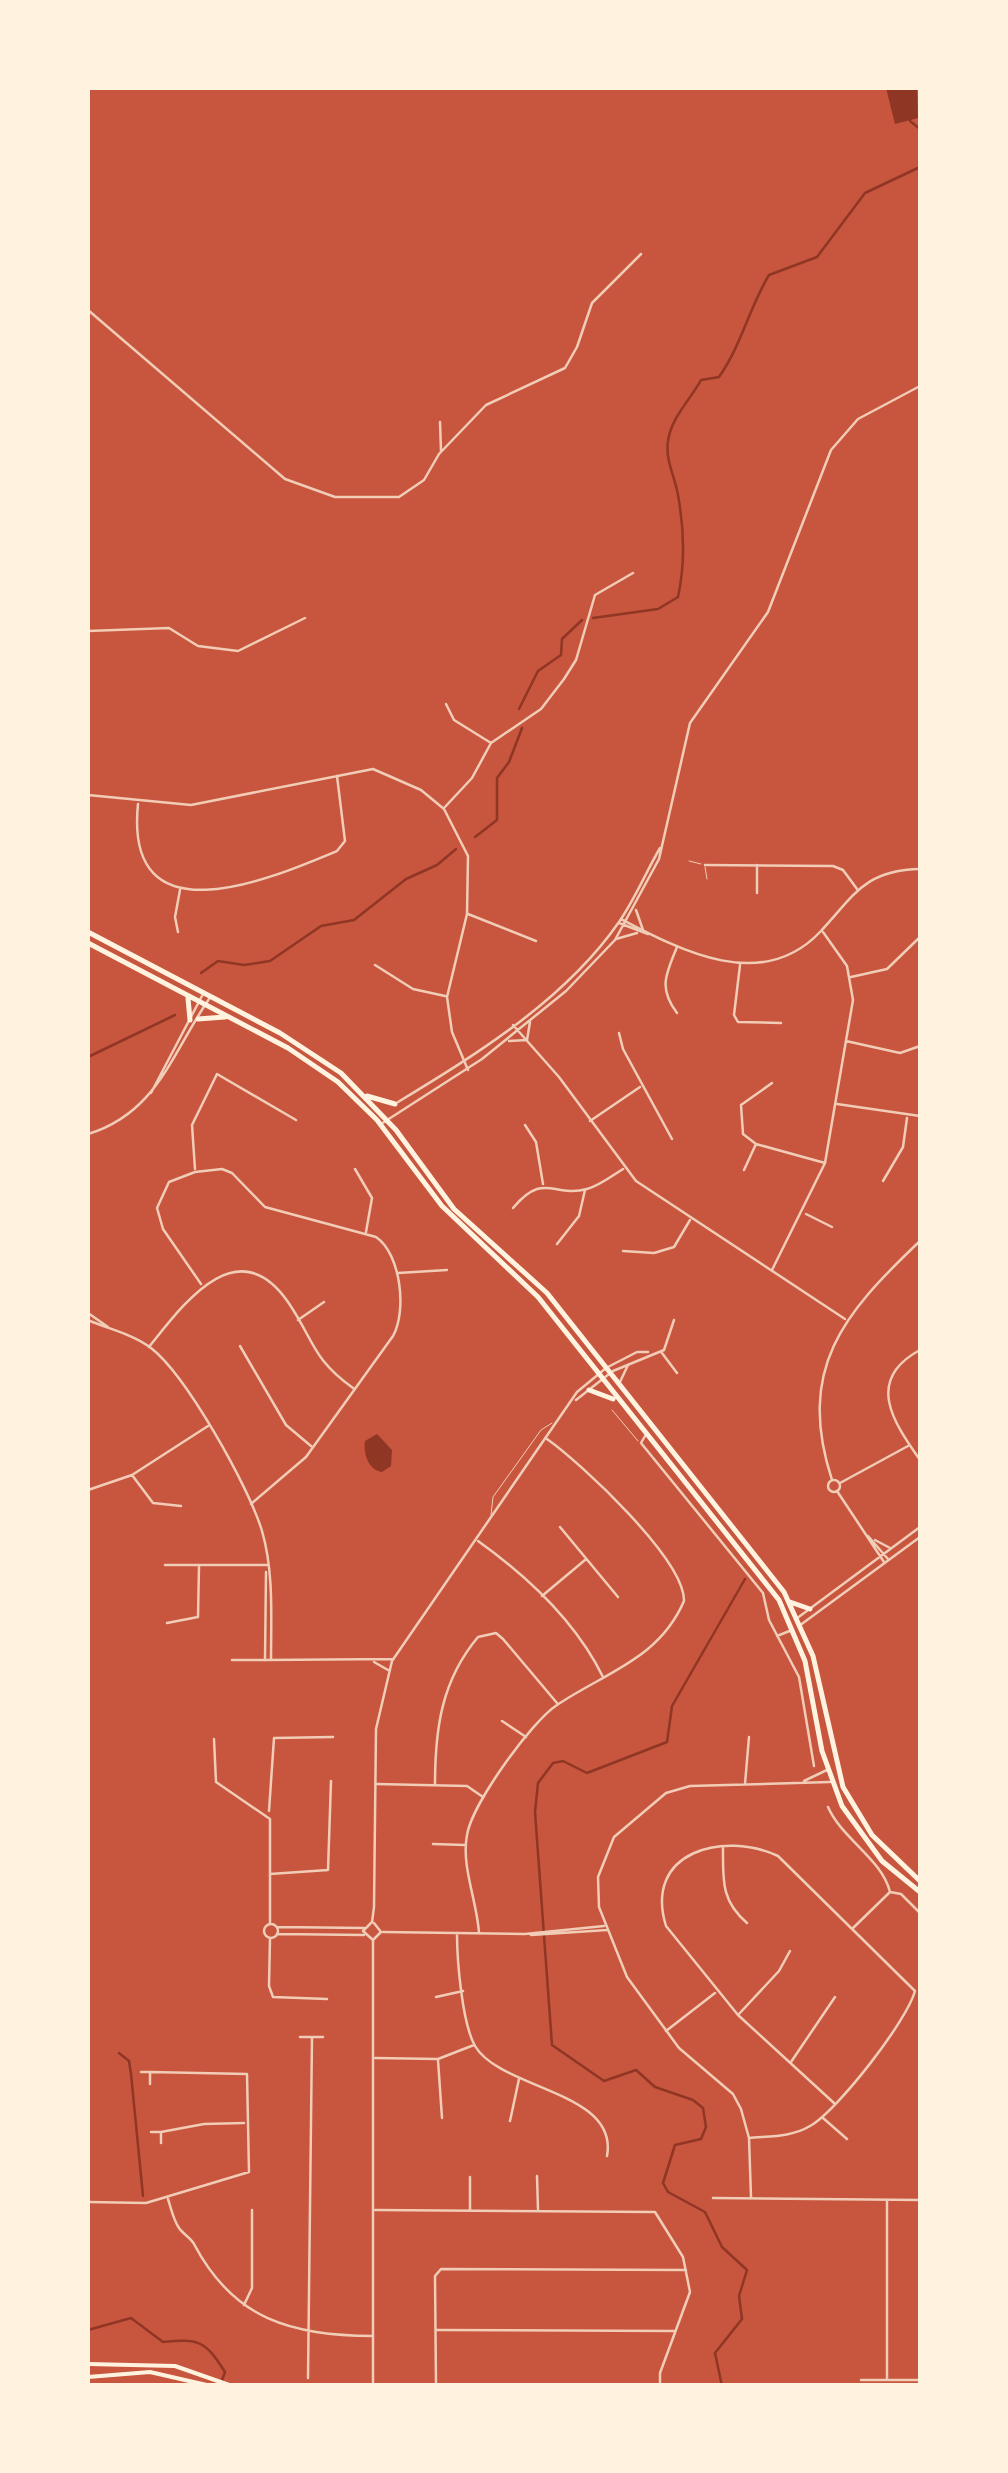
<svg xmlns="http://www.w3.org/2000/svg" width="1008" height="2473" font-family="Roboto,sans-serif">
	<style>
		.water { fill: #8f3625 }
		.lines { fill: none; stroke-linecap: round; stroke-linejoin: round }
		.stream { stroke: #8f3625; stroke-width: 2.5 }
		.service { stroke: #f1ccb7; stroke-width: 1 }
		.minor { stroke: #f1ccb7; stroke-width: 2.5 }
		.tertiary { stroke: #f1ccb7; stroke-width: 2.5 }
		.primary { stroke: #fff3e0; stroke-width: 4 }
		.trunk { stroke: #fff3e0; stroke-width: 5 }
	</style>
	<rect width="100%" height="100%" fill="#c8553d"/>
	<path class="water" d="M886 88H917L918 118 895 124Z
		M377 1434 392 1450 391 1466 382 1472C368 1470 363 1453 365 1441Z"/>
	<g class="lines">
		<path class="stream" d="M910 121 920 129
			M593 618 658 609 678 597C685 565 684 528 678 495 675 477 665 460 668 441 671 418 690 400 701 380L719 377C742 344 749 308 769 275L817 257 865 193 920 167
			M519 709 538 671 561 655 562 639 582 620
			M475 837 497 820V778L509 762 522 728
			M201 973 218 961 244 965 270 961 321 926 354 920 406 879 437 865 456 849
			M88 1057 175 1015
			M119 2053 129 2061 131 2074 143 2196
			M88 2330 131 2318 163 2342C200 2338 206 2342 225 2372L220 2386
			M722 2386 715 2353 742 2319 739 2296 747 2270 722 2247 705 2212 668 2192 663 2183 675 2145 701 2139 706 2127 703 2108 693 2100 655 2087 636 2070 604 2081 552 2045 535 1812 538 1783 553 1763 563 1761 587 1773 667 1742 672 1706 745 1579"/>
		<path class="service" d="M689 861 701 864
			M705 867 707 879
			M612 1410 638 1441
			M491 1515 493 1497 541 1430 552 1423"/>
		<path class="minor" d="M88 310 285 479 335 497H399L424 480 439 454 486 405 565 368 577 347 592 303 641 254
			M440 422 441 451
			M88 631 169 628 198 646 238 651 305 618
			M446 704 454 720 491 743
			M88 795 191 805 373 769 421 790 444 809 468 856 467 914 447 997 452 1032 468 1070
			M138 804C124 941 268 880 337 851L345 841 337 776
			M444 808 472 778 491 743 541 709 564 679 576 660 595 595 633 573
			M705 865 833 866 843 870 857 889
			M757 865V893
			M468 914 536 941
			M178 932 175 917 180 890
			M677 947C666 974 658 988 677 1013
			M375 965 413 989 445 996
			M740 965 734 1015 738 1022 781 1023
			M851 977 887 969 920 937
			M619 1033 623 1049 672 1139
			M846 1041 900 1053 920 1046
			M772 1083 741 1105 743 1134 756 1144 825 1163
			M837 1104 920 1116
			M590 1121 640 1087
			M525 1125 536 1142 543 1184
			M195 1169 192 1125 217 1074 296 1120
			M355 1169 372 1198 366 1232
			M744 1170 756 1144
			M883 1181 903 1147 907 1118
			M513 1208C544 1171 553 1198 587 1189 599 1186 613 1175 623 1169
			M806 1214 832 1227
			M557 1244 579 1216 585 1190
			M623 1251 654 1253 674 1247 690 1220
			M772 1270 825 1163 853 1000 847 966 823 932
			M398 1273 447 1270
			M201 1284 163 1229 157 1208 169 1182 195 1172 222 1169 232 1173 265 1207 376 1237C401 1254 407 1311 393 1336L306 1457 251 1504
			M298 1320 324 1302
			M240 1346 286 1425 311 1446
			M149 1347C182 1306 237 1228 288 1302 314 1340 312 1359 353 1388
			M920 1350C864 1380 894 1423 920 1460
			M662 1353 677 1373
			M606 1368 637 1352H648
			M613 1371 664 1350 674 1320
			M619 1384 628 1365
			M645 1436 641 1443 763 1593 769 1620 799 1677 814 1766
			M132 1475 153 1503 181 1506
			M840 1483 908 1446
			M88 1490 132 1475 208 1426
			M560 1527 618 1597
			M478 1541C527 1576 576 1622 603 1677
			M165 1565H267
			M542 1596 585 1560
			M167 1623 198 1617 199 1567
			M777 1636 792 1630
			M232 1660H265
			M502 1721 526 1737
			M214 1739 216 1782 270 1819V1924
			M804 1781 827 1770
			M376 1784 467 1786 483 1797
			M745 1784 749 1737
			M435 1785C435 1730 441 1681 478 1637L496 1633 503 1639 557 1703
			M828 1807C842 1839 882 1859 890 1892
			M269 1811 274 1738 333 1737
			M433 1844 465 1845
			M723 1848C723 1880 721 1901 747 1923
			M270 1874 328 1870 331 1781
			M264 1931a7 7 0 1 1 14 0a7 7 0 1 1-14 0Z
			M277 1927 364 1928
			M852 1929 890 1892 901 1894 920 1913
			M383 1932 525 1934 604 1926
			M457 1933C457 1960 462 2023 475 2046 501 2090 619 2091 607 2156
			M479 1933C477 1901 461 1866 467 1835 472 1804 531 1722 557 1705 606 1672 659 1659 684 1601 685 1560 581 1463 547 1439
			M277 1934 364 1935
			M531 1935 607 1930
			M270 1938 269 1986 273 1997 327 1999
			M436 1997 463 1991
			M738 2015 779 1971 790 1951
			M666 2031 715 1993
			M300 2037H323
			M375 2058 438 2059 474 2045
			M438 2060 442 2118
			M791 2062 835 1997
			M141 2072H150V2084
			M823 2118 847 2139
			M510 2121 519 2079
			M151 2132H161V2143
			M161 2132 204 2124 244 2123
			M749 2138C770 2136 792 2137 810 2126 837 2111 907 2021 915 1991L778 1856C724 1831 643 1851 666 1926L738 2015 834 2103
			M537 2176 538 2209
			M470 2177V2210
			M751 2197 749 2138 741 2109 733 2094 679 2048 627 1977 599 1907 598 1877 614 1837 666 1793 690 1786 830 1782
			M713 2198 920 2200
			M168 2199C171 2208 173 2219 179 2228 183 2234 191 2238 194 2244 234 2320 291 2335 373 2336
			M88 2202 146 2203 249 2172 247 2074 150 2072
			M375 2210 655 2212 683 2257 690 2292 660 2373V2386
			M244 2305 252 2288V2210
			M437 2330 674 2331
			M308 2378 312 2037
			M861 2380H920
			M887 2380V2201
			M436 2386 435 2276 441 2269 686 2270"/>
		<path class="tertiary" d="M636 910 643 930
			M621 919C682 951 762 993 820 932 854 896 864 870 920 869
			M619 923 648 934
			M616 939 637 933
			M513 1025 559 1077 636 1181 845 1319
			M509 1041 527 1040 530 1022
			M151 1093 203 994
			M398 1102C477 1054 565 1000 619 922 635 899 646 872 660 848
			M381 1124 482 1059 566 991 615 940 659 859 690 723 768 612 831 450 858 419 920 386
			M88 1134C157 1113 172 1053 209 999
			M88 1313 108 1327
			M88 1320C108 1329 133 1334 151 1348 186 1375 249 1487 262 1531 274 1572 271 1618 271 1660
			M576 1400 609 1374
			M832 1480C796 1369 843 1314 920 1241
			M828 1486a6 6 0 1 1 12 0a6 6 0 1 1-12 0Z
			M837 1491 884 1562
			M868 1536 888 1559
			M875 1540 890 1548
			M266 1572 265 1660 393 1659
			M796 1619 920 1527
			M799 1626 920 1537
			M374 1662 388 1670
			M373 1940 363 1931 372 1922 374 1907 376 1729 392 1661 577 1392 606 1368
			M373 2386V1940L381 1932 374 1923"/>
		<path class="primary" d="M88 2364 175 2366 232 2386
			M88 2377 150 2372 211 2386"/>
		<path class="trunk" d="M88 932 280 1033 341 1073 396 1130 454 1209 547 1293 784 1592 813 1656 843 1787 872 1835 920 1881
			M88 943 288 1048 338 1082 377 1120 442 1206 538 1297 779 1600 805 1661 822 1751 842 1806 882 1861 920 1892
			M188 998 190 1020
			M198 1019 225 1017
			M367 1096 395 1104
			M589 1390 613 1399
			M790 1602 810 1609"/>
	</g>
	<rect width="1008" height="2473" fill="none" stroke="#fff3e0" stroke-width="180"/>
</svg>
